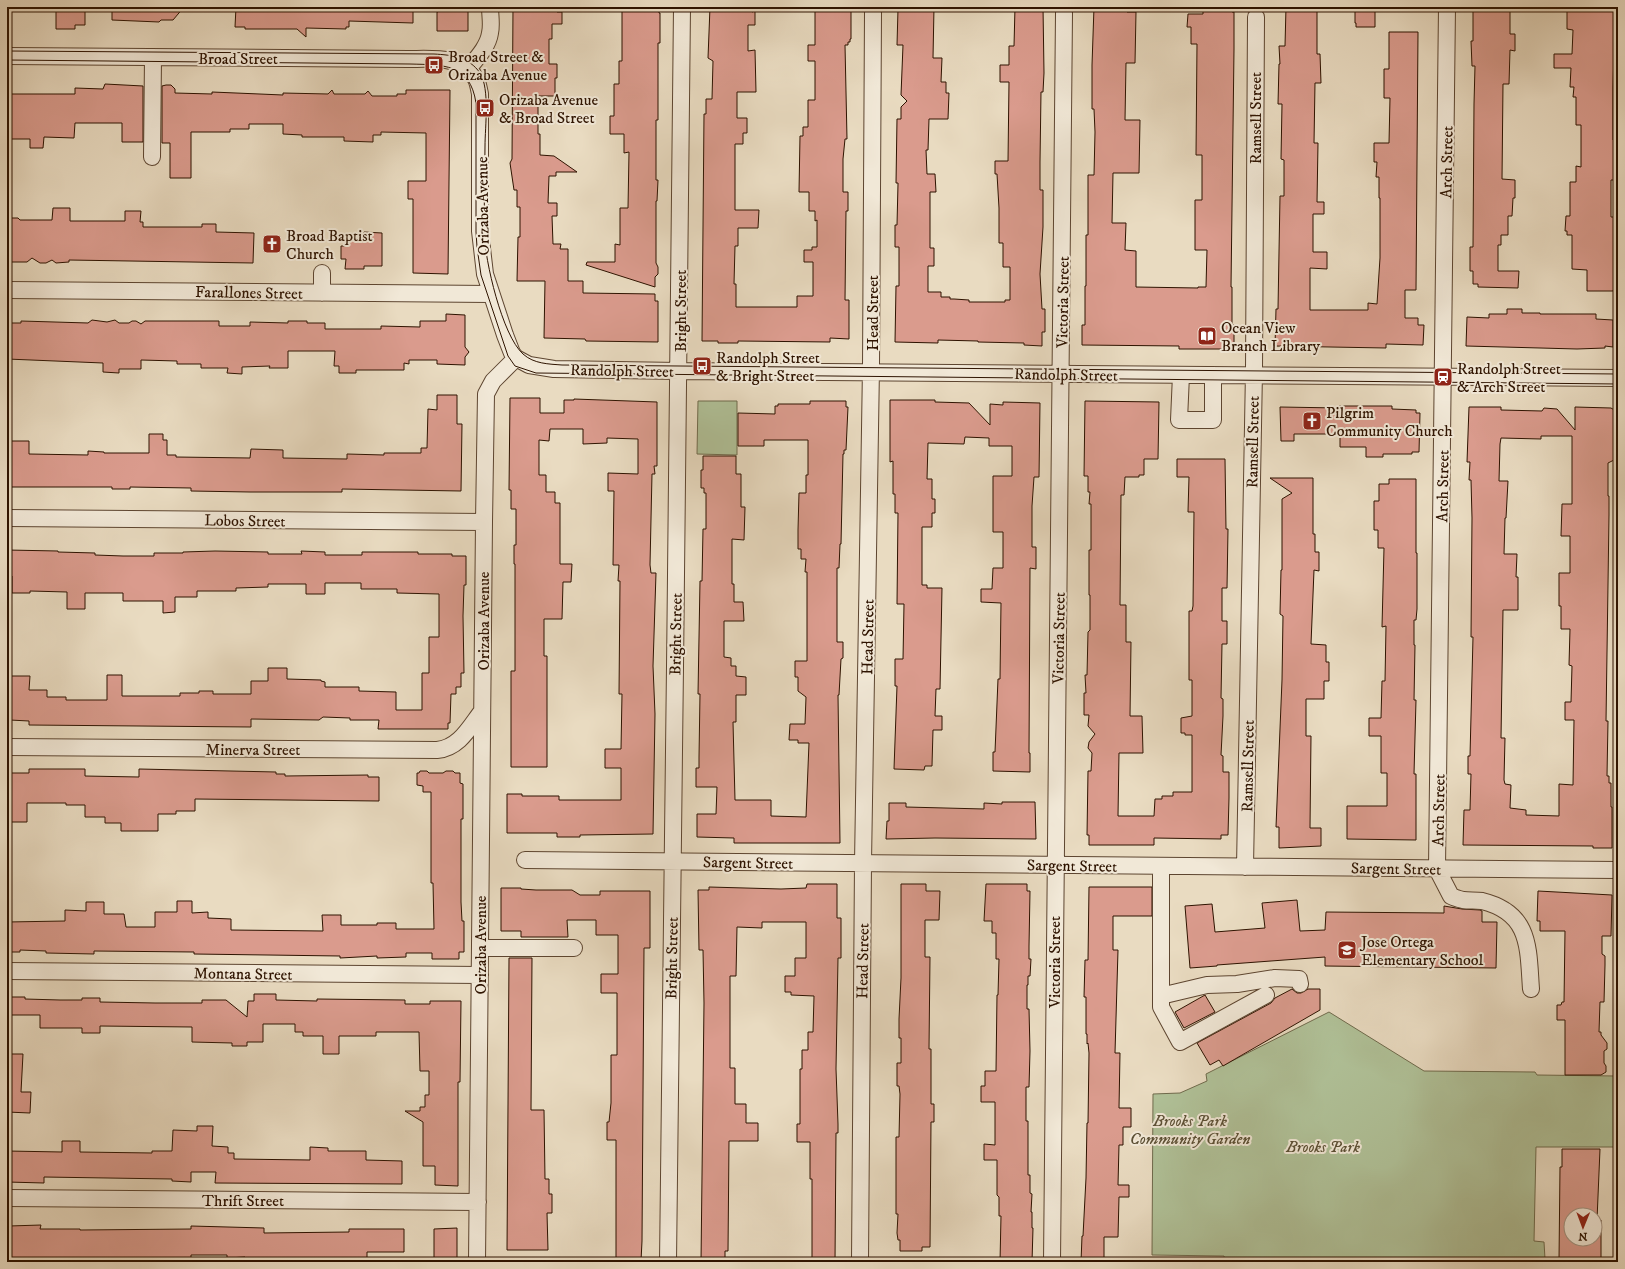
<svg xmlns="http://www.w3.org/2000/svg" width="1625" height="1269" font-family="'IM FELL DW Pica',serif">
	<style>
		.green { fill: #b0c198; stroke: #6f6a4c }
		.building { fill: #da9b8d; stroke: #2e1300; fill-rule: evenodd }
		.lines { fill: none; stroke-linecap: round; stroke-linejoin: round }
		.minor-casing { stroke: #5d4530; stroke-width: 18 }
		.minor { stroke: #f1e8d7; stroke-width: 16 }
		.tram { stroke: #2e1300; stroke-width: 1 }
		.labels { text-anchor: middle; stroke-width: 4; stroke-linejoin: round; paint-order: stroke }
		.poi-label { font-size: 16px; fill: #2e1300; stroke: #f1e8d7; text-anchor: start }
		.street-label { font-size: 16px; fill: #2e1300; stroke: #f1e8d7 }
		.park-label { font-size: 16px; font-style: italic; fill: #5c5035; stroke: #f1e8d7 }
	</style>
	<rect width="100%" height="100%" fill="#e9dbc1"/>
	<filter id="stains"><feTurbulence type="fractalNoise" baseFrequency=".005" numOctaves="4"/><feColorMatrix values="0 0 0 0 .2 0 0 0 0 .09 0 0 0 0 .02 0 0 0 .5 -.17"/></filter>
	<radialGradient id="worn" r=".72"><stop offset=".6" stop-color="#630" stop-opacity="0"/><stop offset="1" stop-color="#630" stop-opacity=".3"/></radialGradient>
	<path class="green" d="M698 401H737V455L697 454Z
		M1329 1012 1424 1071 1535 1072 1537 1075 1616 1076 1615 1147H1536L1534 1241 1544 1242 1545 1259H1553V1262H1225L1224 1256 1152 1255 1153 1094 1180 1093 1207 1081 1206 1074Z"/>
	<path class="building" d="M56 7H85V25H75V29H56Z
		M112 7H184L173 20H161L159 22 112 20Z
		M236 7H413V23L349 21V27H346V29L306 28V37L297 29H245V27H235Z
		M439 7H468V31H437V12H438Z
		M513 7H557V12H562V24H552V39H549V64H557V78H555V96H538V134H540V155L554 156 577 172H556V176H549L548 203H557V216H552L553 244H561L560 249H568V281H583V293L655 294V301H658V342L586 341 585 339 544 338 545 281H517L518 237H520V207H517V190H514L510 163 512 159Z
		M631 7H659V13H660V43H658V120H656V180H658L657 201H656V263L658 267V274L655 277V287L586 265 587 262H615V244L620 245V208H628L629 152 624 153V134H610V116H614V84H619V61H622V10H631Z
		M710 7H752V12L755 11V25H748V51L755 50 756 92H737V118H747V133H743V144H735V210H759L758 228H738V246H735L734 284H736V307H797V296H813V262H804V250H812V247H817V220L815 221V211H809V192H799L800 136H803V127H808V100H815V61H808V45H815V7L851 8V39H850V42H848V45H845L847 139H845L843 159V192H848V211H846L845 300H849V339L830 338V342L738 341V343H718V341H702L704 114H706V99H712L713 61 708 58Z
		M899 7H934L933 58H942L941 82H946V93H949L948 119H929L928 150H926L927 174H935L936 192H930V248H934V266H928V292H941V297H950V299H954L969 300V302H1005V300H1010V267H1003V243H999V208L997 174H995V161H1008L1009 82H1000V65H1009V46H1014L1015 7H1043L1044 73 1043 92H1041L1040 162V190H1043V227L1040 274 1042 309H1045V332H1042V346L1024 345V343L978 342V341L938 340V343L895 342 896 286H899V247H895V225H897L898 184V183H896L897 119H901V107L907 101 901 95 903 45H897L898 9Z
		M1094 7H1127V12H1136L1135 63H1126L1125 120H1140L1139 173H1113L1112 223H1126L1125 250 1136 251V287L1198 288V287H1206L1207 250H1195V200H1202V155H1196L1197 44H1191V27H1187L1188 14H1203V7H1232V12H1234V49L1231 287H1232V325H1234V344L1229 349H1179V346L1082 345V325H1085V286H1086V235H1088V175H1094L1095 132 1094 109H1092V65Z
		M1286 7H1317V54H1320L1321 83H1315L1314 143H1318L1317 202H1324V214H1313V252H1327V269L1310 268V310H1368V303L1377 304 1380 258V198H1379V177H1376L1377 162H1374V143H1389L1390 98H1384V69H1389V32H1418L1416 290H1405V318H1418V325H1424L1423 345 1386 344V348L1275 346 1276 309H1278L1280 196H1284V160L1281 159 1282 104H1278L1279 64H1280L1279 46H1285Z
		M1355 7H1375V27H1356V23H1355Z
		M1477 7H1510V34H1515V51L1510 50 1509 84H1503L1502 179 1515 180V198H1513L1512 216H1508V235H1501V245H1498V271H1519L1518 288 1478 287V284H1473V271H1470V247H1473L1474 104 1475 66H1472L1471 41H1473V10H1477Z
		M1567 7H1617V51H1614L1613 87V140H1616L1615 180H1611V217H1615L1614 289 1613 291H1587V270L1572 269V235H1567V231H1565L1566 216H1570V182H1576V166L1581 167V125H1576V97H1573L1574 87H1570L1571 68H1554V54H1572L1573 30 1567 29Z
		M105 84 143 86V142H122V123H75L74 138 44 137 43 148H30V139H7V94H75V88L103 89Z
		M166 85H171L175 89V93L212 94V92L283 95V93L328 94 332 90 334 94H365L368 91 372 96H397V94H406V90H450L448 274 413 273V199H408V181H426V133L381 132V135H373V142L344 141V137H302V135L283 134V124H249V129H230V132H191V178H170V143H162V86Z
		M53 208H70V221H125V211H141L140 222H143V227H202V224H216V232L254 233 253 263 69 260V262L56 263 52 260 46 263H40L32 258 27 262H8L9 218H18L20 220H52Z
		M364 232 382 233V266H364V269H345L346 259H341V246H346V234H364Z
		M1507 309H1522V313H1540V314H1596V319L1613 320V347L1605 346V348L1577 349 1466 346 1467 317 1489 318V314H1507Z
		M446 314 465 315V347L469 352 465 357V365L437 364V360H409V364L404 363V370H356V373H339V366H334L335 351H288V368H269L270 366 242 367V374L227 373 228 368H201V364H177V361L141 360V369H119V373L103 372V363L7 359V323H21V321L88 323 92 320 107 322 115 320 119 323H129L132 321H136L141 324 145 321H219V326H250V322L288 323V321H307V323H325V329H381V326L420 327V321H446Z
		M437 395H457V424H462L461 491 342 489V492H250L191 491V488L130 487V489H112V487H7V441H29V454L88 455V451L104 452V453H149V434H163V440H167V455H176V457L250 458 251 449 283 450V458L347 459V454L384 455V453H421V448H427L428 409 437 410Z
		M510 398H540V413H564V400H574V399L657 402V466H654L655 474H652L650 565 651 573H656L653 666 655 714 653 834 580 835V837H557V833H507V794H522V796H559V800H621V768H605V749H621L622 694H619L620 581H618L619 565H613L614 491H608V473L638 474V439L607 438V443L583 444V429H550L549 441 539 440V475H546V492H555V503H560V564H572L571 582H563L562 619H544V656H547V767H511V671H515V564H514V545H516V509H511V490H509Z
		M890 400H935V402L969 403 990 425V404L1003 405V402L1040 403 1039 477H1034L1032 506V547H1036V569L1030 568 1029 753H1030V772L993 771V752H995L998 679H1000L1001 603 981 602V589H992L993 568H1003V532H993V476H1012V446H989V438L965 437 964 444 928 443 927 479H932V499H935V513H932V527H922V585H927V588H942L940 689H936L935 716H942V730H933L932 766H925L924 770 894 769 897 686H895V659H903L904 604H897L898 513H895V494H893V461L890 462Z
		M810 401H846V407H848L846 450H844V454H843L841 544H840L839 568H837V642H843V658L841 659 839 695H838L840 843H734V838L697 837V814H716L717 787H696V768H699V757L700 694H698L700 581H702L703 529H706V493H704V488H701V470H703V456H736V474H741V507H745L744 540 732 539V584H734V602H743L744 621H724V657L731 658V666H736V676L746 677V695H736V722H733L735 800H771V816L806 817 809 743H798V740H789L790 724H805L806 697 798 691V677H795V661H807V572H805L806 559H801V549H798V530L799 493H806V475H808V440H764V446H738V413L775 414V406H778V404H810Z
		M1085 401 1159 402 1158 459H1144V475H1139V477H1125L1124 495H1121L1120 605H1126V642H1131L1130 716H1142L1143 753H1119L1118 816H1154L1155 799H1162V796H1173V792H1192V735H1185V733H1181V718L1192 716V680H1189V611H1192L1193 606 1194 512H1188L1189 477H1177V459H1225L1226 529H1228L1227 588H1222V621H1227V644H1222L1221 698 1223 699V716L1221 755 1223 756V772H1229V798L1228 835H1221V839L1154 838V845H1089V835H1087L1088 771H1091L1092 753 1088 748 1089 742 1095 734 1088 726 1089 715H1084V693H1086L1085 675H1087L1088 632 1090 630V595H1089V550H1091V504H1089L1090 492H1088V476H1084Z
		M1339 406H1392V409L1416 410V413H1420L1419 452H1412V454H1383V457H1366V447H1340V434H1294V441H1281L1280 407 1339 408Z
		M1469 407H1501V410L1542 411 1544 408 1557 409 1575 430V407L1611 408 1616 411V442L1614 443V460L1608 463V496H1609V515L1606 721H1608L1607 776H1609V783H1611V807H1612V848H1593V846L1463 845 1464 810H1470L1471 774H1468V756H1470L1473 637H1471L1472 518 1471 480H1469L1470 462H1467ZM1541 436H1572V504H1562L1561 536H1570V573H1559V606H1561V629H1570L1569 665 1572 666 1571 702H1565V720H1574L1573 785 1559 784V816L1526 815V810L1510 808 1511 785 1505 784 1504 780 1505 738H1501L1503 610H1518V577H1516L1517 554H1504L1505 518H1506L1508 481H1499L1500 444 1501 438 1541 439Z
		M1270 478H1313V534H1315V552H1319V571L1314 570 1311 644 1326 645V662H1329V681H1324V699H1306V736H1311L1310 828H1321V846L1279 848V827H1276L1282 680 1283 616 1280 614 1281 570H1282V499L1292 493Z
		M1389 479H1416V553H1417V609L1416 620H1414V645H1415L1414 700H1416L1414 774H1416V840L1347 839V806H1387V773H1381V736H1369V718H1381L1382 681H1385L1386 626 1382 627 1384 548H1378V530H1374V501H1379V484H1389Z
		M7 550 58 551V552L95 553V555L123 556H154V553H183V552L215 551 268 552V554H302L301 551 325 552V555H362V552H418V554H452V556H466V585H464L463 616 464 673H461V687H456V694H451L450 723H448V729H378L379 720H350V718L323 717 319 720 251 719V727L29 725V721L10 720 11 676H30L29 690H47V697H66V700H107V675H122V696H180V693H199V691H213V694H251V681H268V668H287V679L321 680V681L325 682V687H359V691L396 692V710H422V673H429V637H439V594L397 593V589H361V583H325V594H306V584H268V587L236 588V591H197V597H175V612L163 613V601H123V593H85V609H67V592L30 591V593H12V576H7Z
		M29 769H85V776L139 777V769L276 772V774H285V776L368 775V777H379V801L195 799V811H176V814H158V831H121V823H105V817H85V805H66V803H27V822H7V773H29Z
		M420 771H427L429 773H443L446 771H453L455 773H460V783L463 784V819H461V902L462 921H464V952H459V959H432V953H406V957L377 958V956L340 958V956L194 954V952L94 951V954L46 953V951L20 950V952H7V922L65 921V910L86 911V902H104V914H124L126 927H155V912H177V901H192V913L208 912V918L231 919V930L323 931 322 915H341V925H377V923H396V929H434L433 883H431V792H423V786L417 785V773H419Z
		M1002 802H1035L1036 839 935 838 886 839 887 821H889V803H906V807L984 809V803L1002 804Z
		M807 884H837V918H841V958H838L836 1069 838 1124V1133H836L835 1262H812V1179H810V1142H797V1124H800V1069H802V1050H808V1032H813L814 996 791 995V992H785V976H795V958H806V922H762V928L737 927 736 976H730V1068H735V1104H746V1123H758V1141H729L728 1251H725V1262H701L704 1003 703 950H699L698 890H709V887L781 889 806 888Z
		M901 884H926V891H940L939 920H925V957H930L929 1049H931V1104H934V1122H931L930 1247H922V1251H900V1240H898L897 1233 898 1214H896V1137H899L900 1094 899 1086H897V1063H901V1038H899V1019L901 978Z
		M986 884H1027V891H1030L1029 946V959H1031L1030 976H1028V985H1027V1009H1029L1030 1051 1029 1087H1026V1121H1028V1175H1030V1193L1032 1194 1031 1212H1032V1228H1033L1032 1262H1000L1001 1216H999V1197L997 1195V1160H984V1144L995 1145V1102H981V1086H985V1071H996L997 995H998L999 959H996V933H992V921H984Z
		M1089 887H1152V916H1113V950H1118L1115 1053H1120L1119 1108H1131V1127H1123V1145H1119L1118 1185H1129V1197H1119L1118 1237H1104V1262H1081L1082 1236H1083L1086 1178 1087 1123H1088L1089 1053 1088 1043 1087 1044V1034H1086V997H1084L1085 960H1088Z
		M501 888H521V889L536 890H572L580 895H600V891H650V948H644L642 1241 641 1261 639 1262H616V1140H607V1122H609L611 1103V1055H617V993H601V974H618V935H596V920H567L568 937H521V931H501Z
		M1538 891 1612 895 1611 936H1602V954L1605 956V965L1604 1002H1600L1599 1032H1601V1035L1607 1043V1049L1604 1051V1063L1606 1066V1072L1601 1075H1565V1020H1557V1005H1561L1562 1002H1564L1565 931H1540V921H1537Z
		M1297 900 1300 931 1325 930 1326 912 1444 913V906L1462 909 1480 910 1482 911V922H1497L1496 968 1325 966V957L1217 965V966L1190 968 1185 906 1212 904 1215 932 1265 928 1262 903Z
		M509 958H532L531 1110H544L545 1179H549V1194H552V1213H547L548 1250H507Z
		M1292 989 1297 993H1301L1308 989H1320V1010L1223 1066 1219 1060 1210 1065 1197 1043 1271 1003 1275 998Z
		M254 994H276V1000L317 1001V999L405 1000V1004H430V1001H461L460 1082H458V1186L435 1185V1166H423V1122L405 1111H420V1107H425V1095H429V1071H420L419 1032H376V1036H339V1054H323V1036H303V1032H295V1024H263V1042H247V1046H232V1043L192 1042V1027L100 1026V1033H82V1028H40V1015H7V997H25V999L60 1000H82V998H100V1002L155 1003H202V1000H226L247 1017 248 1001H254Z
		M1205 995 1215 1012 1184 1028 1175 1012Z
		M7 1054H23L21 1092H31L30 1113 7 1112Z
		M197 1126H213L212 1146 228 1147V1153H234V1159L310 1160V1147L328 1148V1151H366V1160L402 1161V1184L215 1183 216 1172H191V1182L172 1181V1179L44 1177V1183L7 1182V1151L62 1152V1141H80V1152L152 1153V1151H172L173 1130 197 1131Z
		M1562 1149H1600L1597 1220H1601V1260H1559L1560 1167H1562ZM1571 1215H1595V1239H1571Z
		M41 1225 40 1229H80V1230L191 1229V1226L264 1228V1233L349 1232V1229H404V1252H367V1260H340V1262H264V1260H245V1257L227 1258V1255H191V1258H170V1262H16V1259H7V1235H9V1226Z
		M457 1228V1262H434V1229Z"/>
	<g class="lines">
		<g class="minor-casing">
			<path id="minor" d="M1447 7 1437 869 1451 896C1455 898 1459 899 1463 900 1469 901 1476 900 1482 901 1531 913 1528 948 1531 989
				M7 56 408 59C431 59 463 55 476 79 478 83 479 89 480 94V231L485 274 505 335 512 353 516 358 529 365 554 369 679 371 1618 378
				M468 69C476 59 488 47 490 33 492 25 490 15 490 7
				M152 157 153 57
				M7 290 491 294
				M322 293V273
				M1181 375 1179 420H1213V375
				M7 518 484 522
				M7 747 437 750C459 748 469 728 482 711
				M525 860 1618 870
				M1161 866V1007L1180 1042 1266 995
				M1245 867 1254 371 1256 17
				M480 948H574
				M7 971 480 975
				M1161 994H1169L1207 985 1237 984 1275 978 1299 979 1300 984
				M7 1198 478 1202
				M477 1262 484 522 486 394 493 381 516 358
				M668 1262C672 844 679 425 682 7
				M860 1262 863 863 871 367 873 13
				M1052 1262 1064 13"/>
		</g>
		<use href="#minor" class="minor"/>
		<path class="tram" d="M7 51 434 54C452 55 469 57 480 73 490 89 485 127 485 146 485 175 484 203 484 232 485 261 502 335 523 354 534 364 549 364 562 365L1618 374
			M7 60 410 64C443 65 470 63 476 103V232L477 247 481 275 508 356 515 366 536 373 1618 384"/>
	</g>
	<defs>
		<g id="bus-square" transform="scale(1)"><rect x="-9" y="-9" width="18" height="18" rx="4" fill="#8f2418" stroke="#f1e8d7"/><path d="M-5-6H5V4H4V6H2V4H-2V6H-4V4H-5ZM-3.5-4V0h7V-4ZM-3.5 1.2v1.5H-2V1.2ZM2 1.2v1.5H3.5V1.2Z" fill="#fff"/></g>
		<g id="church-square" transform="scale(1)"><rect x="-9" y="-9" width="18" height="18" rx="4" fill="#8f2418" stroke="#f1e8d7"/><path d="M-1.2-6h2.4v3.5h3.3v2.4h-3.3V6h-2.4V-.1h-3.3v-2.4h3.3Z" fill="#fff"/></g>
		<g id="library-square" transform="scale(1)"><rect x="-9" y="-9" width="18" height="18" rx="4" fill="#8f2418" stroke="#f1e8d7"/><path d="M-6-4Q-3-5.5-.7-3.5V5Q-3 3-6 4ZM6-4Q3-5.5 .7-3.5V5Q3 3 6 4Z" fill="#fff"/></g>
		<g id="station-square" transform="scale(1)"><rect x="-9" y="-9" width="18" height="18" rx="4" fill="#8f2418" stroke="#f1e8d7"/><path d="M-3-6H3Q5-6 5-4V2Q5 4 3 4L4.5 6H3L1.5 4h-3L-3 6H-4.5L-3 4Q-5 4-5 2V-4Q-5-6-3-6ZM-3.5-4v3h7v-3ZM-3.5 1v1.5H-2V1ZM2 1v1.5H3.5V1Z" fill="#fff"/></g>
		<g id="school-square" transform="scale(1)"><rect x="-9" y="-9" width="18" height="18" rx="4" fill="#8f2418" stroke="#f1e8d7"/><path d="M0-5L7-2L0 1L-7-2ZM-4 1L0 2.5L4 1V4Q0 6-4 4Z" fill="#fff"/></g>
	</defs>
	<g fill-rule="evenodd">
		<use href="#bus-square" x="434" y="65"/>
		<use href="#bus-square" x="485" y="108"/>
		<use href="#church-square" x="272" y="244"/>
		<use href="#library-square" x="1207" y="336"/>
		<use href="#bus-square" x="702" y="366"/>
		<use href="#station-square" x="1443" y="377"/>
		<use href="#church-square" x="1312" y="421"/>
		<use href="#school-square" x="1347" y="950"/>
	</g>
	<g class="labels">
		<g class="poi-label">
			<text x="448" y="62">Broad Street &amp;<tspan x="448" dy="18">Orizaba Avenue</tspan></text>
			<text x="499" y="105">Orizaba Avenue<tspan x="499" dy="18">&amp; Broad Street</tspan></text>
			<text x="286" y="241">Broad Baptist<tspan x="286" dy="18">Church</tspan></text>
			<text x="1221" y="333">Ocean View<tspan x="1221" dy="18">Branch Library</tspan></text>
			<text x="716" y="363">Randolph Street<tspan x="716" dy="18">&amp; Bright Street</tspan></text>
			<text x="1457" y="374">Randolph Street<tspan x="1457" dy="18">&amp; Arch Street</tspan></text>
			<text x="1326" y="418">Pilgrim<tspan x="1326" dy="18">Community Church</tspan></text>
			<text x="1361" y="947">Jose Ortega<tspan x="1361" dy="18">Elementary School</tspan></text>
		</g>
		<g class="street-label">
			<text x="238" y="64">Broad Street</text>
			<text transform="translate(1255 118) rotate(-90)" y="6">Ramsell Street</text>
			<text transform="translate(1446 162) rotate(-89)" y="6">Arch Street</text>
			<text transform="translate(482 206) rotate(-91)" y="6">Orizaba Avenue</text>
			<text transform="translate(249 292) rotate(1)" y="6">Farallones Street</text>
			<text transform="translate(1062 302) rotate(-89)" y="6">Victoria Street</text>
			<text transform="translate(680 311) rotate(-90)" y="6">Bright Street</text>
			<text transform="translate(872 313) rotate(-90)" y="6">Head Street</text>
			<text transform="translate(622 370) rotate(1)" y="6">Randolph Street</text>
			<text transform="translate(1066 374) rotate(1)" y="6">Randolph Street</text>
			<text transform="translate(1252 442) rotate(-89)" y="6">Ramsell Street</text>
			<text transform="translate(1442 486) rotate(-89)" y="6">Arch Street</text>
			<text transform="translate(245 520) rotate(1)" y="6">Lobos Street</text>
			<text transform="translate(483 621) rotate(-90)" y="6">Orizaba Avenue</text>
			<text transform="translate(675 634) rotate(-89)" y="6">Bright Street</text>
			<text transform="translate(867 637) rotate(-89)" y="6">Head Street</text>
			<text transform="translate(1058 638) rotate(-89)" y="6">Victoria Street</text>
			<text x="253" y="755">Minerva Street</text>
			<text transform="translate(1247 766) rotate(-89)" y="6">Ramsell Street</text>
			<text transform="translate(1438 810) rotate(-89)" y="6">Arch Street</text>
			<text transform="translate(748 862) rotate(1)" y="6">Sargent Street</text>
			<text transform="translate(1072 865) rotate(1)" y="6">Sargent Street</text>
			<text transform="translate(1396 868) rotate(1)" y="6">Sargent Street</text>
			<text transform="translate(480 945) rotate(-90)" y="6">Orizaba Avenue</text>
			<text transform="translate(671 958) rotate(-89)" y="6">Bright Street</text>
			<text transform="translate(862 961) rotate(-89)" y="6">Head Street</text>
			<text transform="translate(1054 962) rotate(-90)" y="6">Victoria Street</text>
			<text transform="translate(243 973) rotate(1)" y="6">Montana Street</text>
			<text x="243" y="1206">Thrift Street</text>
		</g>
		<g class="park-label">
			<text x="1190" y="1126">Brooks Park<tspan x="1190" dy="18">Community Garden</tspan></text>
			<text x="1323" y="1152">Brooks Park</text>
		</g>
	</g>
	<rect width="1625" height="1269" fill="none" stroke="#e9dbc1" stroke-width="24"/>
	<rect x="8" y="8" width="1609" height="1253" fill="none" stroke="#2e1300" stroke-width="2"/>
	<rect x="12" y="12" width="1601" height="1245" fill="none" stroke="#2e1300"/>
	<g transform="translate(1583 1227) rotate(181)"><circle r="19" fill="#f1e8d7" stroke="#a39381"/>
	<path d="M0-3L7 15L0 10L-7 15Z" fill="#8f2418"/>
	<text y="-6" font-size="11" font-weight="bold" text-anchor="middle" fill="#2e1300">N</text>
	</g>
	<rect width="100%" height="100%" filter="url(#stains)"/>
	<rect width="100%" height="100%" fill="url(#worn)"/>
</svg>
